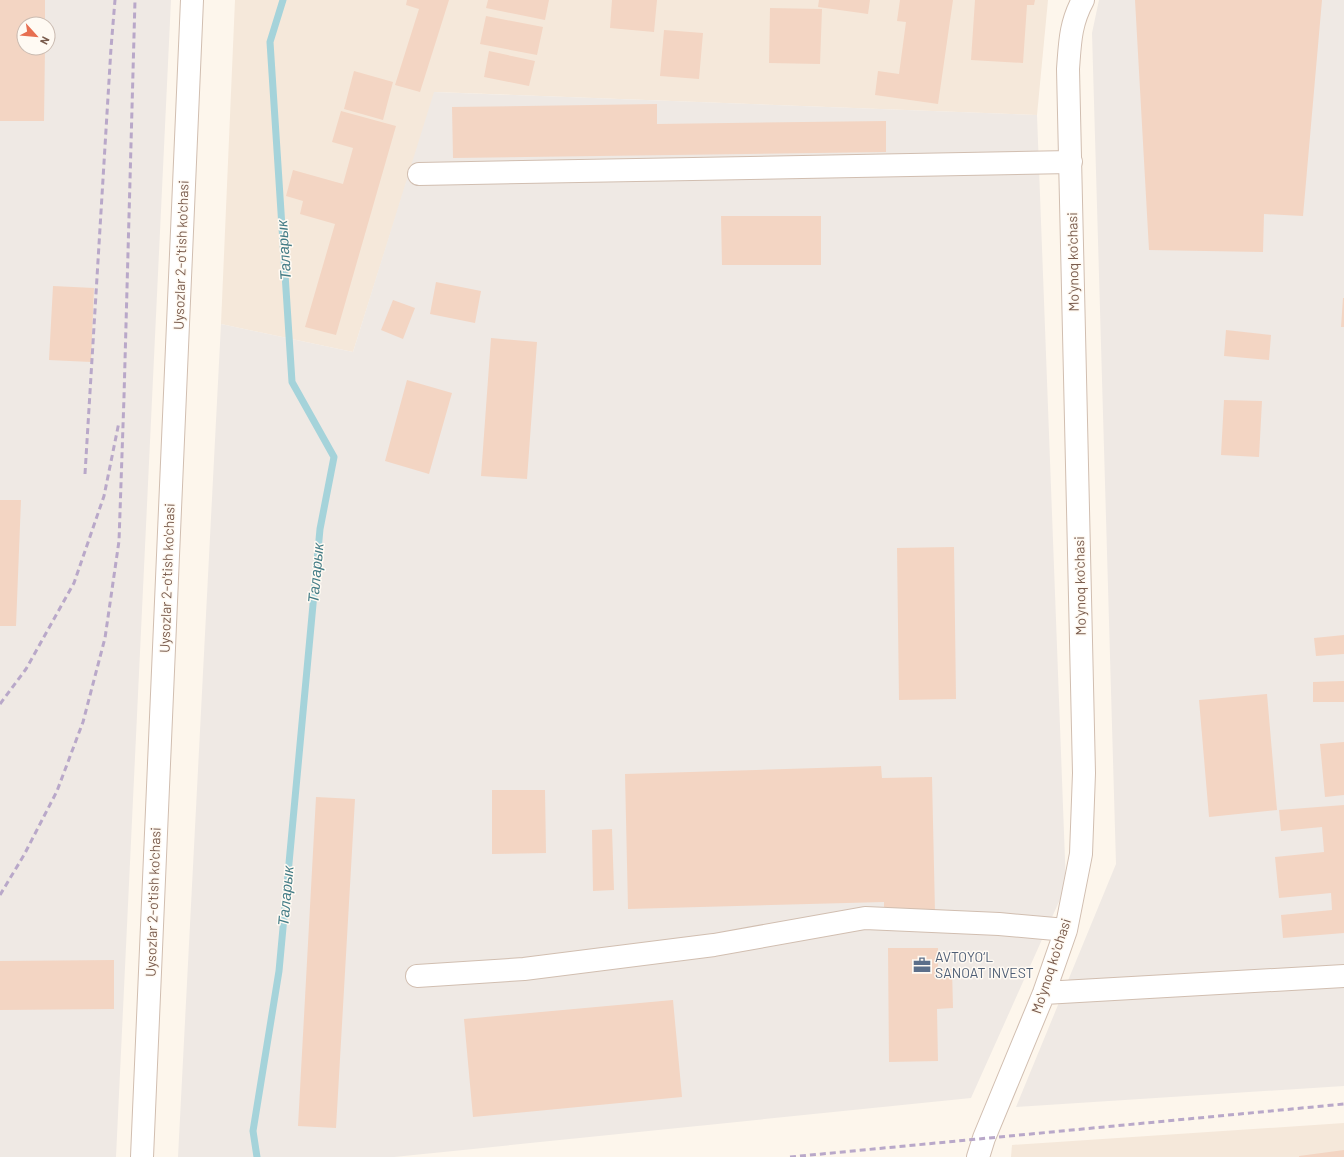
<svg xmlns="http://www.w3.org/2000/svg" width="1344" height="1157" font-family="Barlow,sans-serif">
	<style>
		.residential { fill: #f5e8da }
		.industrial { fill: #efe9e4; fill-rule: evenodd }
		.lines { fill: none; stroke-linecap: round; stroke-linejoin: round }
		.stream { stroke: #a5d3da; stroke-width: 7 }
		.building { fill: #f3d5c3 }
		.minor-casing { stroke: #d1beb0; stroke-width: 24 }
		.minor { stroke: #fff; stroke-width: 22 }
		.rail { stroke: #b9a8c9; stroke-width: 3; stroke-dasharray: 6 4; stroke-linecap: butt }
		.labels { text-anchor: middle; stroke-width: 3; stroke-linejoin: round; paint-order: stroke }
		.street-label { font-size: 14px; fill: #7a5c4d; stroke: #fffaf3 }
		.service-label { font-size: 14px; fill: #4e5e75; stroke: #fffaf3; text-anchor: start }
		.water-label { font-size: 15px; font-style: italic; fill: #437c86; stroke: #fffaf3 }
	</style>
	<rect width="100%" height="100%" fill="#fdf6ec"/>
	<path class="residential" d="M235 0H1048L1037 115 435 92 353 352 221 324Z
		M1344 1123V1157H1011L1012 1145Z"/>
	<path class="industrial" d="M0 0H171L116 1157H0ZM24 24H48V48H24Z
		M1099 0H1344V1086L1016 1107 1116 864 1092 33Z
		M434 92 1037 115 1066 886 971 1098 394 1157H178L221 324 353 352Z"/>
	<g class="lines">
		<path class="stream" d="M257 1157 253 1131 279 971 320 529 334 457 292 382 270 42 283 0"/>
	</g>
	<path class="building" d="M0 0H45V24H24V48H45L44 121H0Z
		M407 0H449L420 92 395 85 419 9 406 5Z
		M488 0H549L545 20 486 8Z
		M612 0H657L654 32 610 28Z
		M819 0H870L868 14 818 7Z
		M900 0H953L938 104 875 95 878 71 899 74 906 22 897 21Z
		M975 0H1035L1034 5H1027L1023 63 971 60Z
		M1135 0H1322L1303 216 1264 214 1263 252 1149 250Z
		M770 8 822 9 820 64 769 63Z
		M486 16 543 27 537 55 480 44Z
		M664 30 703 33 699 79 660 76Z
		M489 51 535 61 529 86 484 77Z
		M354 71 393 82 383 120 344 109Z
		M657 104V124L886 121V152L453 158 452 107Z
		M341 111 396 126 336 335 305 327 335 224 300 214 303 201 286 196 293 170 343 184 353 148 332 142Z
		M721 216H821V265H722Z
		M436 282 481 291 475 323 430 314Z
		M53 286 94 288 91 362 49 360Z
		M1343 298H1344V327H1341Z
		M393 300 415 308 403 339 381 330Z
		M1226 330 1271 335 1269 360 1224 356Z
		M491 338 537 342 527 479 481 476Z
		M407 380 452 393 429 474 385 461Z
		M1224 400 1262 401 1259 457 1221 455Z
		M0 500H21L16 626H0Z
		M954 547 956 699 899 700 897 548Z
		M1344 635V654L1316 656 1314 638Z
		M1344 681V702H1313V682Z
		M1267 694 1277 810 1209 817 1199 700Z
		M1344 742V795L1325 797 1320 744Z
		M881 766 882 778 932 777 935 912 884 914V902L628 909 625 774Z
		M492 790H545L546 853 492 854Z
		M316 797 355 799 336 1128 298 1126Z
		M1344 805V933L1283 938 1281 915 1332 910 1331 893 1279 898 1275 857 1324 852 1322 827 1281 831 1279 810Z
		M612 829 614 890 593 891 592 830Z
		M888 948H938V969H952L953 1008 937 1009 938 1061 889 1062Z
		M114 960V1009L0 1010V961Z
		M673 1000 682 1097 473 1117 464 1019Z
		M1344 1150V1157H1299V1156Z"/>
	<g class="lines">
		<g class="minor-casing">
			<path id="minor" d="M419 174 1071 162
				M417 976 524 969 714 945 865 918 999 924 1066 930
				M1044 993 1344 976
				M142 1157 192 0
				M978 1157 984 1138 1044 993 1066 930 1081 854 1084 773 1068 69C1070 43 1070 24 1083 0"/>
		</g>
		<use href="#minor" class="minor"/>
		<path class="rail" d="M85 474 111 48 115 0
			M0 704 26 669 74 583 104 496 119 422
			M0 895 24 855 57 791 83 722 105 638 119 541 124 397 135 0
			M790 1157 1344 1104"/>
	</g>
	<defs>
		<g id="office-bare" transform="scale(1.38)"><path d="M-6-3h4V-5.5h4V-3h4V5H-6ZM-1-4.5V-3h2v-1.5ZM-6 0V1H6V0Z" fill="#5c6f8a" stroke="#fffaf3" stroke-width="2.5" paint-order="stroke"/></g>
	</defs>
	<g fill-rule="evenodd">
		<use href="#office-bare" x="922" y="965"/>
	</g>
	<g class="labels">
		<g class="street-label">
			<text transform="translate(181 255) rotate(-88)" y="5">Uysozlar 2-o'tish ko'chasi</text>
			<text transform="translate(1073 262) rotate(-91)" y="5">Moʻynoq ko'chasi</text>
			<text transform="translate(167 578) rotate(-88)" y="5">Uysozlar 2-o'tish ko'chasi</text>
			<text transform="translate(1080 586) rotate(-91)" y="5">Moʻynoq ko'chasi</text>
			<text transform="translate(153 902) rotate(-88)" y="5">Uysozlar 2-o'tish ko'chasi</text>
			<text transform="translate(1051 966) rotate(-72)" y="5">Moʻynoq ko'chasi</text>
		</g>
		<g class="service-label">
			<text x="935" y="962">AVTOYO‘L<tspan x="935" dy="16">SANOAT INVEST</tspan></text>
		</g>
		<g class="water-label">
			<text transform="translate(284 250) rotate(-94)" y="5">Таларык</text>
			<text transform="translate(316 573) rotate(-85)" y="5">Таларык</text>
			<text transform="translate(286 896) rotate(-85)" y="5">Таларык</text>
		</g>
	</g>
	<g transform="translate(36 36) rotate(117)"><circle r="19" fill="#fffaf3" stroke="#cabbb1"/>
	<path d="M0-3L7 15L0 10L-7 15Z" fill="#e76f51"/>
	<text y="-6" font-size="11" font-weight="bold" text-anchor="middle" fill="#7a5c4d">N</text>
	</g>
</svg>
